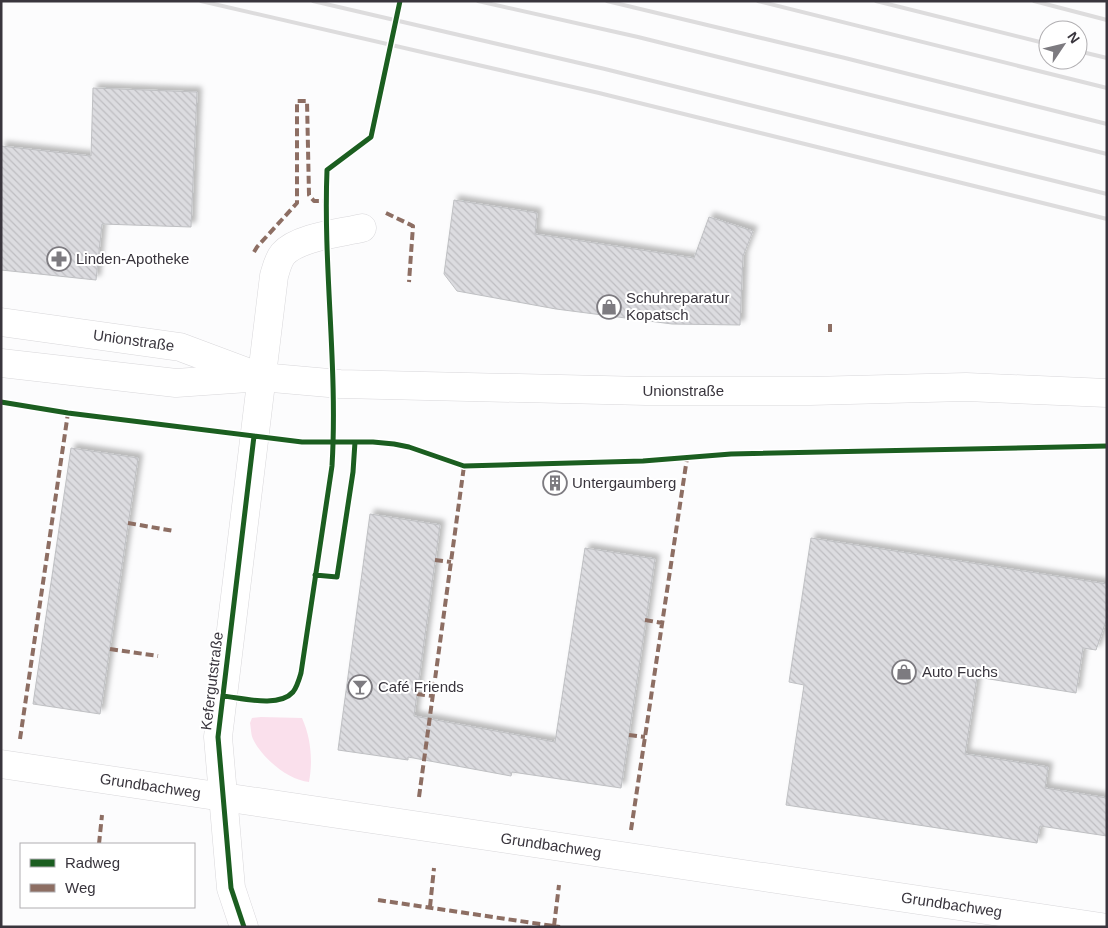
<svg xmlns="http://www.w3.org/2000/svg" width="1108" height="928" font-family="Arial,sans-serif">
	<style>
		.grass { fill: #fae0ec }
		.building { fill: url(#building-back-hatch); stroke: #bfc0c3; filter: url(#shadow) }
		.lines { fill: none; stroke-linecap: round; stroke-linejoin: round }
		.minor-casing { stroke: #d8d7da; stroke-width: 29 }
		.primary-casing { stroke: #d8d7da; stroke-width: 29 }
		.minor { stroke: #fff; stroke-width: 28 }
		.primary { stroke: #fff; stroke-width: 28 }
		.rail { stroke: #dddcdd; stroke-width: 4 }
		.quiet { stroke: #8d6e63; stroke-width: 4; stroke-dasharray: 8 4; stroke-linecap: butt }
		.cycleway-casing { stroke: #fff; stroke-width: 8 }
		.cycleway { stroke: #1b5e20; stroke-width: 5 }
		.labels { text-anchor: middle; stroke-width: 4; stroke-linejoin: round; paint-order: stroke }
		.poi-label { font-size: 15px; fill: #39353d; stroke: #fff; text-anchor: start }
		.street-label { font-size: 15px; fill: #39353d; stroke: #fff }
	</style>
	<defs>
		<pattern id="building-back-hatch" width="6" height="6" patternUnits="userSpaceOnUse" patternTransform="scale(1.25)"><rect width="6" height="6" fill="#dcdce0"/><path d="M-1 5l2 2M0 0l6 6M5-1l2 2" fill="none" stroke="#bebdc1"/></pattern>
		<filter id="shadow"><feDropShadow dx="4.5" dy="-4.5" stdDeviation="2.5" flood-color="#0004"/></filter>
	</defs>
	<rect width="100%" height="100%" fill="#fcfcfd"/>
	<path class="grass" d="M261 717 302 718C311 738 313 761 309 782 288 780 262 758 253 739 251 735 251 728 250 723L252 718Z"/>
	<path class="building" d="M93 88 197 92 191 227 102 224 96 280 1 270V146L91 156Z
		M454 200 537 213 535 234 694 258 709 217 753 231 743 256 740 325 672 324 556 309 457 291 444 274Z
		M71 448 138 458 100 714 33 704Z
		M370 514 440 525 414 716 555 742 585 548 655 559 621 788 512 772 511 776 408 757V760L338 750Z
		M811 538 1107 584V618L1096 650 1083 648 1076 693 977 677 965 754 1048 767 1045 788 1107 798V836L1040 826 1037 843 786 805 804 685 789 682Z"/>
	<g class="lines">
		<g class="minor-casing">
			<g id="minor">
				<path id="s1" d="M1 764 1101 927"/>
				<path d="M244 927 231 888 218 737 274 276C276 269 278 260 283 254 298 237 341 233 362 228"/>
			</g>
		</g>
		<g class="primary-casing">
			<g id="primary">
				<path id="s2" d="M1 322 180 347 252 374"/>
				<path id="s3" d="M1 363 176 383 261 377 340 384 646 391H810L966 387 1107 393"/>
			</g>
		</g>
		<use href="#minor" class="minor"/>
		<use href="#primary" class="primary"/>
		<path class="rail" d="M201 1 599 93 1107 219
			M313 1 605 69 1107 194
			M478 1 638 37 1107 154
			M607 1 845 58 1107 124
			M758 1 1107 88
			M876 1 1048 44
			M1034 1 1107 20
			M1078 51 1107 58"/>
		<path class="quiet" d="M386 213 413 226 409 282
			M254 252 257 247 297 203V101H307L309 195 314 201H326
			M830 332V322
			M128 523 174 531
			M435 560 451 562
			M645 620 662 623
			M110 649 158 656
			M417 694 433 696
			M629 735 645 737
			M20 739 68 413
			M419 797 464 466
			M631 830 687 458
			M99 844 102 815
			M378 900 560 927
			M430 907 434 868
			M554 926 559 885"/>
		<g class="cycleway-casing">
			<path id="cycleway" d="M1 402 68 413 302 442H373L394 444 409 447 464 466 643 461 731 454 1107 446
				M315 575 337 577 353 472 355 442
				M223 696C242 698 279 708 293 692 297 687 299 680 301 673L332 466C338 367 323 269 327 170L371 137 400 1
				M244 927 231 888 218 737 254 436"/>
		</g>
		<use href="#cycleway" class="cycleway"/>
	</g>
	<defs>
		<g id="pharmacy-ring" transform="scale(1.25)"><circle r="9.5" fill="#fff" stroke="#7d7b80" stroke-width="1.5"/><path d="M-2-6h4v4h4v4h-4v4h-4v-4h-4v-4h4Z" fill="#7d7b80"/></g>
		<g id="shop-ring" transform="scale(1.25)"><circle r="9.5" fill="#fff" stroke="#7d7b80" stroke-width="1.5"/><path d="M-5-2.5h2.3a2.7 3.5 0 0 1 5.4 0H5L5.5 6h-11ZM-1.5-2.5h3a1.5 2.3 0 0 0-3 0Z" fill="#7d7b80"/></g>
		<g id="building-ring" transform="scale(1.25)"><circle r="9.5" fill="#fff" stroke="#7d7b80" stroke-width="1.5"/><path d="M-4-6H4V6H1V3H-1V6H-4ZM-2.5-4.3h1.7v1.8h-1.7ZM.8-4.3h1.7v1.8H.8ZM-2.5-1h1.7V.8h-1.7ZM.8-1h1.7V.8H.8Z" fill="#7d7b80"/></g>
		<g id="bar-ring" transform="scale(1.25)"><circle r="9.5" fill="#fff" stroke="#7d7b80" stroke-width="1.5"/><path d="M-6-5H6L.8 .8V4.5H3.5V6h-7V4.5H-.8V.8Z" fill="#7d7b80"/></g>
	</defs>
	<g fill-rule="evenodd">
		<use href="#pharmacy-ring" x="59" y="259"/>
		<use href="#shop-ring" x="609" y="307"/>
		<use href="#building-ring" x="555" y="483"/>
		<use href="#shop-ring" x="904" y="672"/>
		<use href="#bar-ring" x="360" y="687"/>
	</g>
	<g class="labels">
		<g class="poi-label">
			<text x="76" y="264">Linden-Apotheke</text>
			<text x="626" y="303">Schuhreparatur<tspan x="626" dy="17">Kopatsch</tspan></text>
			<text x="572" y="488">Untergaumberg</text>
			<text x="922" y="677">Auto Fuchs</text>
			<text x="378" y="692">Café Friends</text>
		</g>
		<g class="street-label">
			<text dy="5" stroke="none"><textPath href="#s2" startOffset="134">Unionstraße</textPath></text>
			<text dy="5" stroke="none"><textPath href="#s3" startOffset="684">Unionstraße</textPath></text>
			<text transform="translate(212 681) rotate(-83)" y="5">Kefergutstraße</text>
			<text dy="5" stroke="none"><textPath href="#s1" startOffset="151">Grundbachweg</textPath></text>
			<text dy="5" stroke="none"><textPath href="#s1" startOffset="556">Grundbachweg</textPath></text>
			<text dy="5" stroke="none"><textPath href="#s1" startOffset="961">Grundbachweg</textPath></text>
		</g>
	</g>
	<rect width="1108" height="928" fill="none" stroke="#39353d" stroke-width="5"/>
	<rect x="20" y="843" width="175" height="65" fill="#ffffff" stroke="#b0aeb1"/>
	<rect x="30" y="859" width="25" height="8" fill="#1b5e20" stroke="#b0aeb1"/>
	<text x="65" y="868" font-size="15" fill="#39353d">Radweg</text>
	<rect x="30" y="884" width="25" height="8" fill="#8d6e63" stroke="#b0aeb1"/>
	<text x="65" y="893" font-size="15" fill="#39353d">Weg</text>
	<g transform="translate(1063 45) rotate(55)"><circle r="24" fill="#ffffff" stroke="#b0aeb1"/>
	<path d="M0-4L9 19L0 12L-9 19Z" fill="#7d7b80"/>
	<text y="-8" font-size="14" font-weight="bold" text-anchor="middle" fill="#39353d">N</text>
	</g>
</svg>
